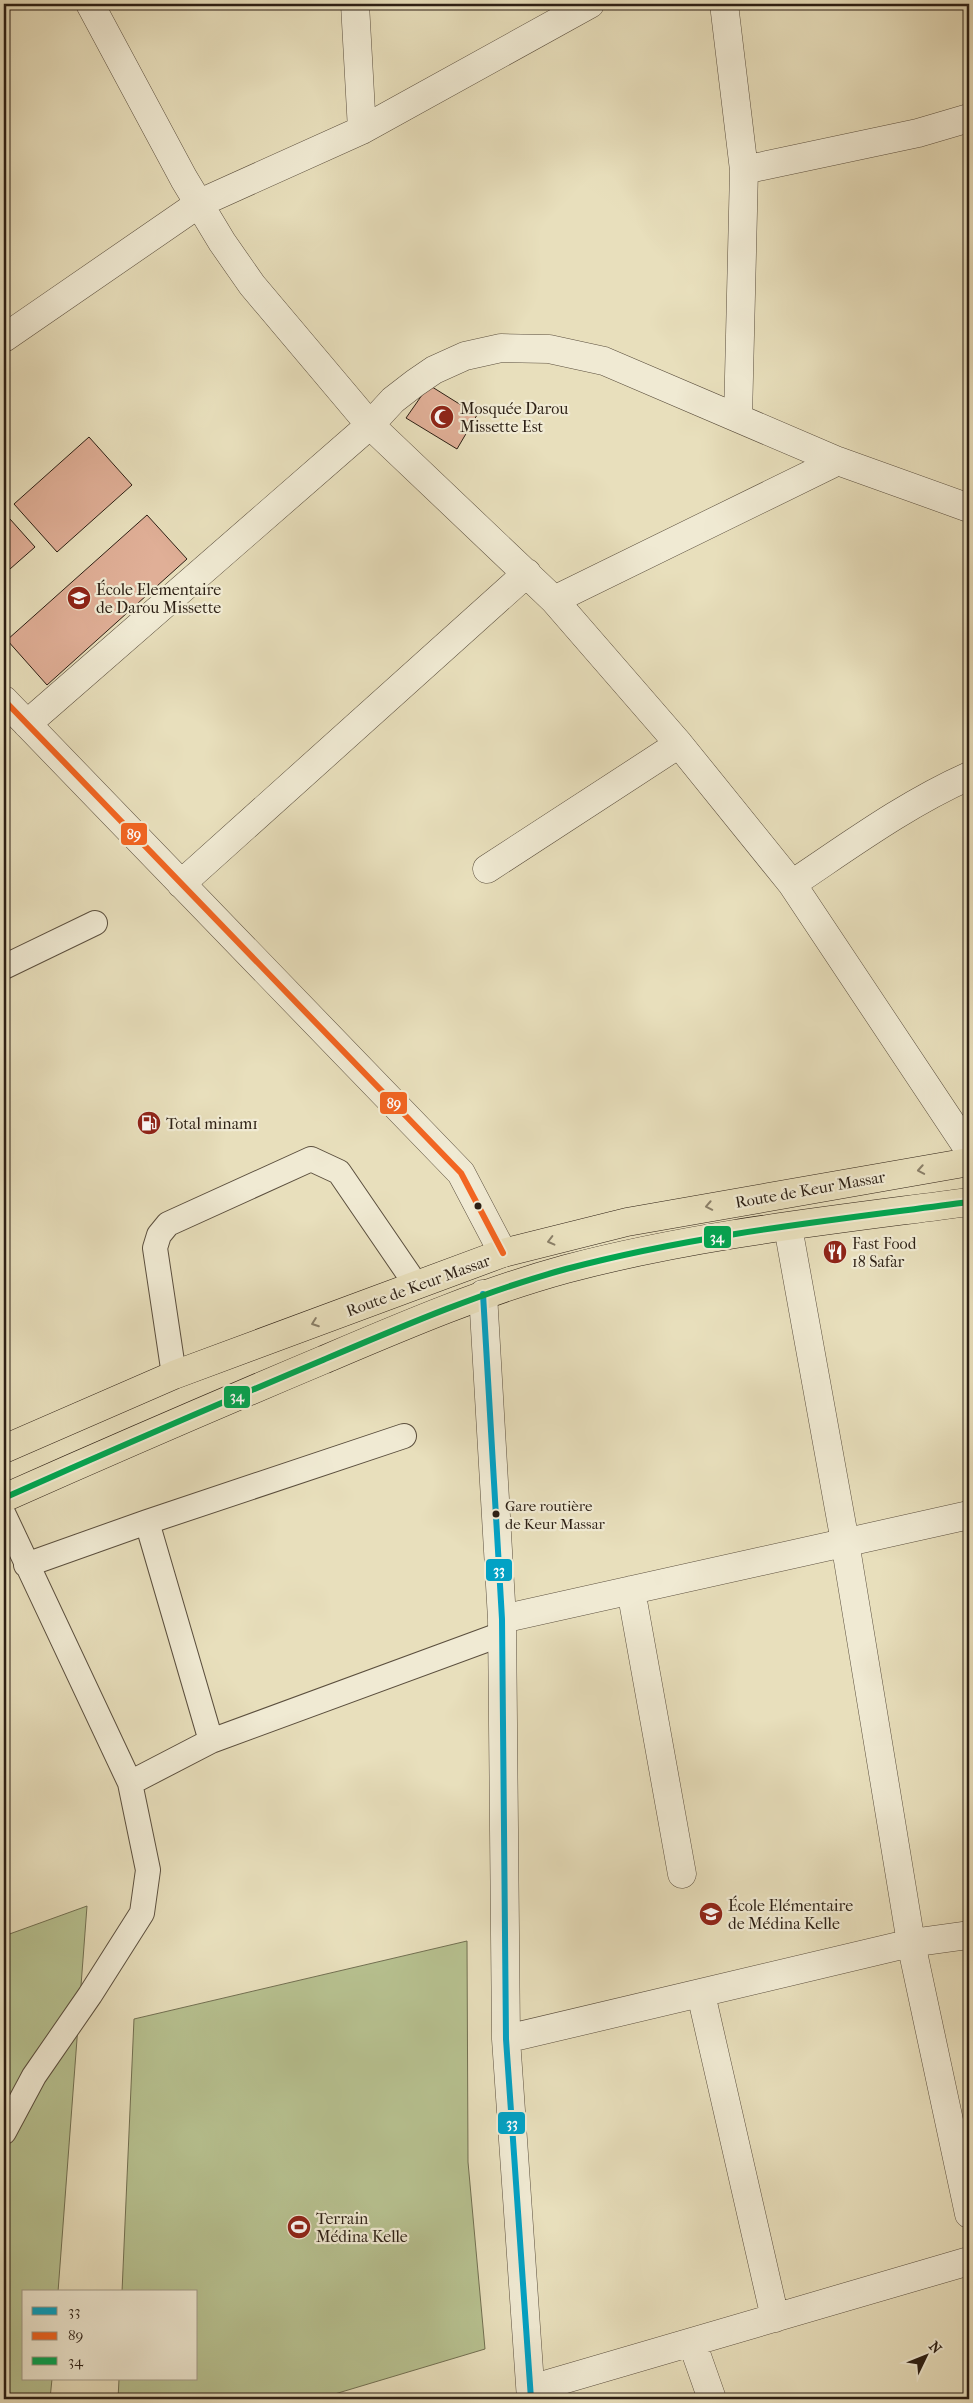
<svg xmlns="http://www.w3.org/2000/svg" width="973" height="2403" font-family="'IM FELL French Canon',serif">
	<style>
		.green { fill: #b7c190; stroke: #727052 }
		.building { fill: #e0af97; stroke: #2c1f14 }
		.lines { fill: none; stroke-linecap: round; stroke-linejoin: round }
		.lane-casing { stroke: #5b4f3e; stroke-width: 26 }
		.street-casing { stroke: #5b4f3e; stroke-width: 29 }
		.primary-casing { stroke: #2c1f14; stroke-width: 29 }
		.lane { stroke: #f0ead3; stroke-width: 24 }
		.street { stroke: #f0ead3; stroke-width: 28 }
		.primary { stroke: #e8dfbc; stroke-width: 28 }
		.bus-1-casing { stroke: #f0ead3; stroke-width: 10 }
		.bus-2-casing { stroke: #f0ead3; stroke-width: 10 }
		.bus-3-casing { stroke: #f0ead3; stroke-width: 10 }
		.bus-1 { stroke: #02a2c5; stroke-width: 6 }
		.bus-2 { stroke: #f26522; stroke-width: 6 }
		.bus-3 { stroke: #00a651; stroke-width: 6 }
		.oneway { stroke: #8a7f68 }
		.bus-dot { fill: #2c1f14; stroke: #f0ead3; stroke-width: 2 }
		.labels { text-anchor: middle; stroke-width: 4.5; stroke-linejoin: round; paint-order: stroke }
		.bus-label { font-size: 15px; fill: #2c1f14; stroke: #f0ead3; text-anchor: start }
		.poi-label { font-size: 16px; fill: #2c1f14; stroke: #f0ead3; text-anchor: start }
		.street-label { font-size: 16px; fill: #2c1f14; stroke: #f0ead3 }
		.line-badge { stroke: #f0ead3; stroke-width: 2 }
		.badge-label { font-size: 14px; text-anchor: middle; font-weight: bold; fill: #fff }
	</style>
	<rect width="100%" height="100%" fill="#e8dfbc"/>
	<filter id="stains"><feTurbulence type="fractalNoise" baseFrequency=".004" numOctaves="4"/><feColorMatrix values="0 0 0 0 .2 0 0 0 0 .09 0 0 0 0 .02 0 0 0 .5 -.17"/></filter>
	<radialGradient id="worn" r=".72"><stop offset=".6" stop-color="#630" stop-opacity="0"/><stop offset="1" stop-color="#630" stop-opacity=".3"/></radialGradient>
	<path class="green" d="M87 1906 58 2292H24V2379H52L50 2399H4V1936Z
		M467 1941 468 2162 485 2349 318 2399H118L119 2379H196V2292H122L134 2019Z"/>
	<path class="building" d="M429 385 477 415 457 449 406 418Z
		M89 437 132 485 57 552 14 504Z
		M147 515 187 559 47 685 7 640Z
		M10 519 35 547 10 569 4 562V525Z"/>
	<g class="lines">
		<g class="lane-casing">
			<path id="lane" d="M4 967 95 923
				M174 1375 155 1248 159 1235 168 1224 311 1159 339 1172 417 1286
				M4 1515 130 1783 148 1870 142 1913 90 1995 34 2076 4 2132
				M147 1522 211 1741
				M26 1565 147 1522 404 1436
				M130 1783 211 1741 502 1634"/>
		</g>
		<g class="street-casing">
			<path id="street" d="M90 4 184 179 222 242 252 285 370 425 554 600 679 744 792 884 969 1150
				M355 4 362 130
				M724 4 744 170 738 418
				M744 170 918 133 969 118
				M4 338 200 203 362 130 590 4
				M554 600 838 461
				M4 700 461 1173 503 1253
				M27 724 370 425 393 400 415 383 434 370 465 356 501 348 549 349 604 361 838 461 969 508
				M487 869 679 744
				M181 884 527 573
				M792 884C849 846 906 804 969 776
				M788 1227 845 1542 911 1943 969 2214
				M483 1294 502 1619 506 2039 531 2399
				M631 1590 682 1874
				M502 1619 969 1515
				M701 1994 775 2318
				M506 2039 911 1943 969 1935
				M692 2342 712 2399
				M531 2389 969 2261"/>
		</g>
		<g class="primary-casing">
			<path id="primary" d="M4 1449 174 1375 503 1253 627 1222 969 1162
				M4 1498C110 1451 216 1405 323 1360 403 1326 482 1292 566 1269 698 1234 834 1220 969 1202"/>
		</g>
		<use href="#lane" class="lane"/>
		<use href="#street" class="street"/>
		<use href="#primary" class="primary"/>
		<g class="bus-1-casing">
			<path id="bus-1" d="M483 1294 502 1619 506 2039 531 2399"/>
		</g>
		<g class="bus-2-casing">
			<path id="bus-2" d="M4 700 461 1173 503 1253"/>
		</g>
		<g class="bus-3-casing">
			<path id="bus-3" d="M4 1498C110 1451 216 1405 323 1360 403 1326 482 1292 566 1269 698 1234 834 1220 969 1202"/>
		</g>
		<use href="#bus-1" class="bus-1"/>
		<use href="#bus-2" class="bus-2"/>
		<use href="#bus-3" class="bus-3"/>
	</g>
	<defs><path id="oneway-chevron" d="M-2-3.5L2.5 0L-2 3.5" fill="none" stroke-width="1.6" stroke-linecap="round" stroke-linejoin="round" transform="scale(1.25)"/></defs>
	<g class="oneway">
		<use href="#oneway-chevron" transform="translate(921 1170) rotate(170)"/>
		<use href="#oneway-chevron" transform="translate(709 1206) rotate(169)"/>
		<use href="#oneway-chevron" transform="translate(551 1241) rotate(166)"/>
		<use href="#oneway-chevron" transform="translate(315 1323) rotate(160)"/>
	</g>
	<defs>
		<g id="mosque-disc" transform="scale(1.25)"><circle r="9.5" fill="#8f2418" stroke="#f0ead3"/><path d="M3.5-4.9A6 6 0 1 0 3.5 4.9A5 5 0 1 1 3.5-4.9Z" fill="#fff"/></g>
		<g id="school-disc" transform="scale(1.25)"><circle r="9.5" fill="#8f2418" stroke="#f0ead3"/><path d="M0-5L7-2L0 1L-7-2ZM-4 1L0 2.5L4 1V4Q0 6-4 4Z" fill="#fff"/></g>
		<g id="fuel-disc" transform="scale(1.25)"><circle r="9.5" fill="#8f2418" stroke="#f0ead3"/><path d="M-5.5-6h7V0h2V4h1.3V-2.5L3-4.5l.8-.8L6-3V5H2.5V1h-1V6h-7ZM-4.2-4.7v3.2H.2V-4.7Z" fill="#fff"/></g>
		<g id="restaurant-disc" transform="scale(1.25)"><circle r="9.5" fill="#8f2418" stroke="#f0ead3"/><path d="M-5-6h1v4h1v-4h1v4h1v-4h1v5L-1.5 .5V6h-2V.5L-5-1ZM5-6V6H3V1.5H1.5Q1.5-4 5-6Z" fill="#fff"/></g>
		<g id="stadium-disc" transform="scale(1.25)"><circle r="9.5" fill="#8f2418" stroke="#f0ead3"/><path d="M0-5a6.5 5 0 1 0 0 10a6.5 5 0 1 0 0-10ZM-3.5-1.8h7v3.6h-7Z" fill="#fff"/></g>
	</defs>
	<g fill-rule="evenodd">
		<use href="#mosque-disc" x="442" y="417"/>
		<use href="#school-disc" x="79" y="598"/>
		<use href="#fuel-disc" x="149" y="1123"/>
		<use href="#restaurant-disc" x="835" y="1252"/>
		<use href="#school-disc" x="711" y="1914"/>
		<use href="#stadium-disc" x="299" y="2227"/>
	</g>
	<g class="bus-dot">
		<circle cx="478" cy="1206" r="4.5"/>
		<circle cx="496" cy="1514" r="4.5"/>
	</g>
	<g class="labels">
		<g class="bus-label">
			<text x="505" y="1511">Gare routière<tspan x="505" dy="18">de Keur Massar</tspan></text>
		</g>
		<g class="poi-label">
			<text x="460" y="414">Mosquée Darou<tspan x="460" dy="18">Missette Est</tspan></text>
			<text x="96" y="595">École Elementaire<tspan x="96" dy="18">de Darou Missette</tspan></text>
			<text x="166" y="1129">Total minam1</text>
			<text x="852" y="1249">Fast Food<tspan x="852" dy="18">18 Safar</tspan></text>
			<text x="728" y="1911">École Elémentaire<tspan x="728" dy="18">de Médina Kelle</tspan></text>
			<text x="316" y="2224">Terrain<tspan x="316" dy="18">Médina Kelle</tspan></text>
		</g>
		<g class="street-label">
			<text transform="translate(810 1189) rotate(-10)" y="6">Route de Keur Massar</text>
			<text transform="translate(418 1285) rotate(-20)" y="6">Route de Keur Massar</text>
		</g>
	</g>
	<g class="line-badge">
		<rect x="120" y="822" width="28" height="24" rx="5" fill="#f26522"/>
		<rect x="379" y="1091" width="29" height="24" rx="5" fill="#f26522"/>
		<rect x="703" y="1225" width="29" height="24" rx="5" fill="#00a651"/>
		<rect x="223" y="1385" width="28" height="24" rx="5" fill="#00a651"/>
		<rect x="485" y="1558" width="28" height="24" rx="5" fill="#02a2c5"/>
		<rect x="497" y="2111" width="29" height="24" rx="5" fill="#02a2c5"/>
	</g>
	<g class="badge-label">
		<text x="134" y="839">89</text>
		<text x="394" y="1108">89</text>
		<text x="717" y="1242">34</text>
		<text x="237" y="1401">34</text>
		<text x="499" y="1575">33</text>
		<text x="512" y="2128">33</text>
	</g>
	<rect width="973" height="2403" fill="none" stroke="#e8dfbc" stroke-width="20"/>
	<rect x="5" y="5" width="963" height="2393" fill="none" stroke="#2c1f14" stroke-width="2.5"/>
	<rect x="10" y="10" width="953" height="2383" fill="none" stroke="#2c1f14"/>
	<rect x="22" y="2290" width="175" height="90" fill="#f0ead3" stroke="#a29987"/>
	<rect x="32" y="2307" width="25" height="8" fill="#02a2c5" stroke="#a29987"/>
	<text x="68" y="2316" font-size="15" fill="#2c1f14">33</text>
	<rect x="32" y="2332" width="25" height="8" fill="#f26522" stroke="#a29987"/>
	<text x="68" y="2340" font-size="15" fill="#2c1f14">89</text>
	<rect x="32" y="2357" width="25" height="8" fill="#00a651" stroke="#a29987"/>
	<text x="68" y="2366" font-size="15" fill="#2c1f14">34</text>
	<g transform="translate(926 2356) rotate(47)" stroke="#f0ead3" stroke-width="4" paint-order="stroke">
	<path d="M0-4L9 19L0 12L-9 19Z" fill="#2c1f14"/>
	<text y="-8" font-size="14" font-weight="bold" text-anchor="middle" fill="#2c1f14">N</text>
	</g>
	<rect width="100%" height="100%" filter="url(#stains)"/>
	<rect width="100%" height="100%" fill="url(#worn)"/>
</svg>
